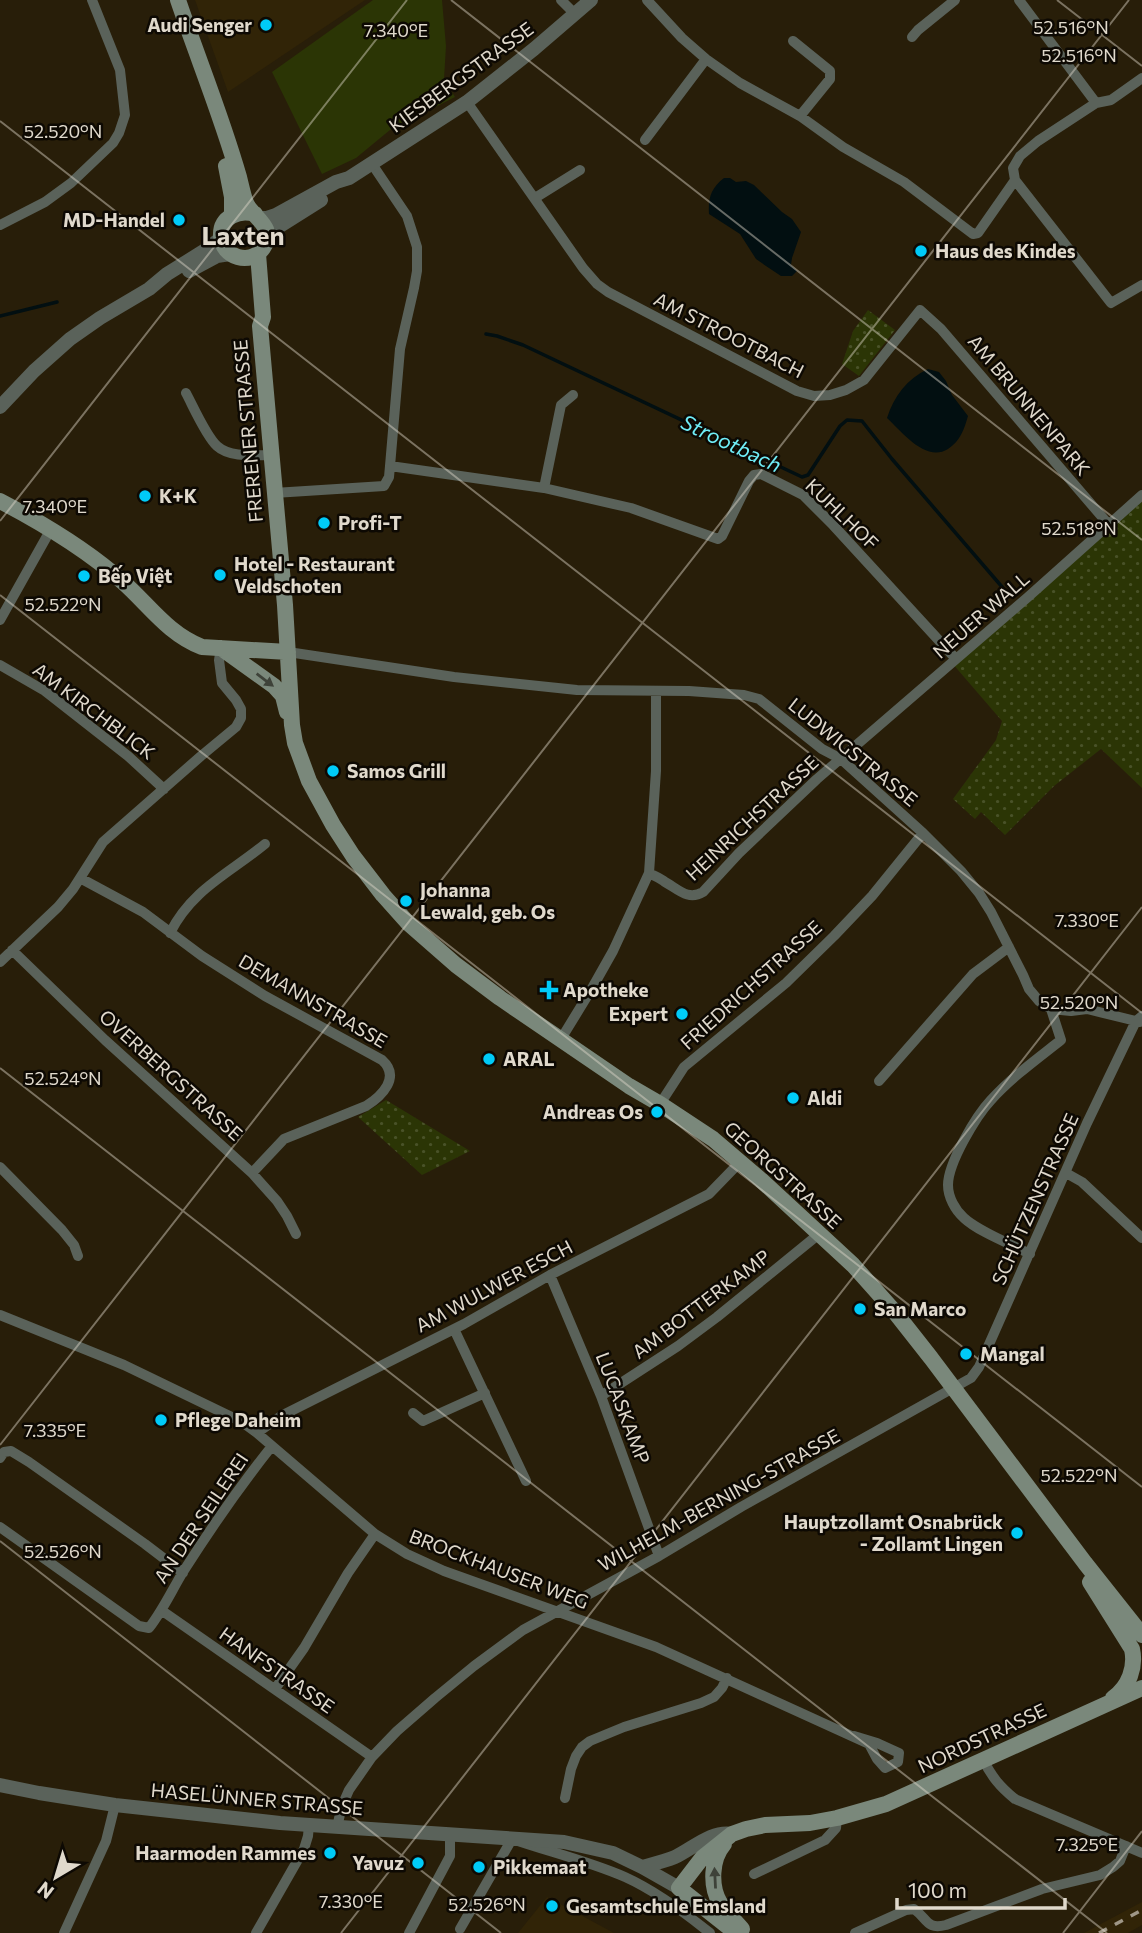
<svg xmlns="http://www.w3.org/2000/svg" width="1142" height="1933" font-family="Commissioner,sans-serif">
	<style>
		.built { fill: #312407 }
		.grass { fill: #2b3505 }
		.park { fill: url(#park-dots) }
		.water { fill: #020f11 }
		.lines { fill: none; stroke-linecap: round; stroke-linejoin: round }
		.stream { stroke: #020f11; stroke-width: 3.5 }
		.minor { stroke: #5a625a; stroke-width: 10 }
		.tertiary { stroke: #5a625a; stroke-width: 14 }
		.secondary { stroke: #7a887b; stroke-width: 16 }
		.rail { stroke: #9f9787; stroke-width: 3.5; stroke-dasharray: 9 9; stroke-linecap: butt }
		.oneway { fill: #3e4239 }
		.ticks { fill: none; stroke: #e0d9cc; stroke-width: 2; stroke-opacity: 0.45 }
		.poi-dot { fill: #00cbf8; stroke: #0d0903; stroke-width: 2.5 }
		.labels { text-anchor: middle; stroke-width: 5; stroke-linejoin: round; paint-order: stroke }
		.poi-label { font-size: 19px; font-weight: bold; fill: #e0d9cc; stroke: #0d0903; text-anchor: start }
		.street-label { font-size: 19px; fill: #e0d9cc; stroke: #0d0903 }
		.water-label { font-size: 21px; font-style: italic; fill: #70eef8; stroke: #0d0903 }
		.district-label { font-size: 26px; font-weight: bold; fill: #e0d9cc; stroke: #0d0903 }
		.ticks-label { font-size: 18px; text-anchor: middle; fill: #e0d9cc; stroke: #0d0903; stroke-width: 5; stroke-linejoin: round; paint-order: stroke }
	</style>
	<defs>
		<pattern id="park-dots" width="8" height="8" patternUnits="userSpaceOnUse" patternTransform="scale(1.75)"><rect width="8" height="8" fill="#2b3505"/><path d="M2 2h.1M6 6h.1" fill="none" stroke="#495228" stroke-width="1.8" stroke-linecap="round"/></pattern>
	</defs>
	<rect width="100%" height="100%" fill="#281e09"/>
	<path class="built" d="M195 0H365L228 92Z
		M547 1897 614 1933H518Z
		M1142 1902V1925L1128 1933H1084Z"/>
	<path class="grass" d="M373 0H442L446 46 444 79 455 97 422 114 396 125 356 158 322 174 272 72Z"/>
	<path class="park" d="M868 310 895 330 859 376 842 364 853 331Z
		M1142 498V788L1101 749 1054 786 1005 835 981 812 975 819 953 799 996 740 1002 721 952 663Z
		M386 1100 470 1151 422 1175 358 1117Z"/>
	<path class="water" d="M724 178H730L736 182 746 181 754 185 782 212 792 219 801 232 792 258 791 265 797 271 792 276H781L766 266 756 259 740 234 709 214C708 198 711 188 724 178Z
		M928 369 939 372 946 381 952 395 968 416C964 430 960 441 948 449 926 463 902 432 887 418 894 396 907 379 928 369Z"/>
	<g class="lines">
		<path class="stream" d="M0 316 57 302
			M486 334 497 336 523 345 802 477 808 475 840 426 847 420 862 421 892 459 1009 595"/>
		<path class="minor" d="M561 0 575 14
			M647 0 682 38 706 59 740 83 800 116 843 147 904 182 973 234 978 233 1015 180 1013 168 1020 156 1038 141 1096 103 1111 100 1142 78
			M1019 0 1096 103
			M912 37 918 30 955 0
			M793 41 830 71V79L800 116
			M467 102 583 268 597 284 608 292 797 391 814 396 830 395 846 390 864 380 920 310 941 329 1109 525
			M645 140 706 59
			M372 164 407 216 417 247V271L414 288 400 349 390 466
			M1015 180 1111 303 1142 285
			M535 198 580 170
			M0 225 45 202 71 183 113 143 119 133 125 115 120 70 92 0
			M186 393C193 406 206 436 217 446 230 458 255 455 271 455
			M544 488 561 405 573 395
			M274 493 384 486 389 477 390 466 544 488 631 508 718 539 722 536 749 481 754 475 761 474 803 495 833 525 956 659
			M0 620 51 529
			M288 652 454 677 577 690 689 691 744 695 759 699 822 749 841 759 923 833 961 871 979 893 991 912 1023 975 1029 989 1039 1001 1051 1009 1071 1011 1087 1009 1140 1022
			M0 665 45 691 128 756 164 789
			M649 873C654 876 660 878 665 882 678 889 688 901 703 892L739 853 817 779 1028 597 1142 495
			M80 878 143 912 202 956 265 996 382 1060C401 1077 382 1096 366 1106L284 1139 252 1173
			M170 933C192 889 230 873 265 844
			M12 950 105 1040 252 1173 277 1201 287 1216 296 1234
			M0 962 58 907 73 889 103 842 201 756 236 727 241 718V709L236 700 222 683 219 660 221 648
			M561 1039 591 990 613 951 649 873 656 771V691
			M879 1081 973 974 1009 947
			M660 1104 684 1067 786 983 834 936 872 896 923 833
			M0 1167 62 1230 74 1245 78 1256
			M1066 1173 1082 1182 1142 1238
			M1030 1254C1011 1244 979 1232 964 1218 955 1210 948 1197 948 1185 948 1163 976 1116 991 1100 1012 1077 1037 1059 1061 1040L1051 1009
			M550 1275 601 1396 659 1556
			M0 1315 124 1365 242 1422 257 1433 375 1534 407 1554 444 1571 656 1647 869 1744 877 1759 885 1768 898 1762 899 1753 877 1743 854 1736
			M454 1329 526 1481
			M601 1396 678 1346 717 1317 819 1234
			M413 1413 423 1421 485 1393
			M257 1433 281 1416 464 1324 550 1275 709 1194 741 1161
			M0 1458 4 1452 11 1451 29 1462 145 1544 183 1573
			M0 1527 139 1626 149 1628C163 1610 172 1590 183 1572 211 1528 240 1486 272 1446
			M161 1610 372 1757
			M275 1689 304 1648 348 1573 375 1534
			M983 1759C991 1776 1000 1787 1015 1799L1142 1853
			M565 1798 571 1769 576 1756 582 1747 590 1741 624 1727 701 1703 714 1697 722 1688 727 1678
			M337 1827 342 1806 349 1790 372 1757 397 1731 435 1698 474 1666 523 1630 659 1556 741 1507 971 1378 979 1367 1087 1123 1136 1021 1142 1016
			M754 1874 825 1840 836 1828 837 1818
			M460 1929 512 1839C550 1852 588 1861 625 1877 656 1891 684 1912 710 1933
			M64 1933 106 1841 115 1805
			M256 1933 304 1849 308 1836 309 1825
			M409 1933 450 1856V1834
			M855 1933 906 1910 914 1909C928 1919 926 1930 946 1925L1042 1889 1100 1875 1113 1867 1120 1861 1126 1846"/>
		<path class="tertiary" d="M259 218H267L276 215 336 182 349 178 467 102 534 49 591 0
			M267 238 275 229 321 200
			M189 271 217 256 230 254
			M0 407 34 371 70 339 100 318 149 289 167 274 207 249 221 238
			M0 1785 39 1793 115 1805 280 1823 564 1842 613 1853 642 1867 679 1888
			M642 1867C653 1864 665 1861 675 1857 692 1849 712 1830 732 1834"/>
		<path class="secondary" d="M178 0C198 59 222 117 239 177 241 185 243 195 246 203 253 218 277 227 263 248 251 266 222 258 221 236 220 217 239 209 255 214
			M226 166 232 197V215
			M258 254 263 317 260 326 285 605 292 725 295 743 309 781 333 825 353 856 383 895 408 923 456 965 500 998 629 1086 660 1104 713 1139 761 1180 853 1265 894 1311 931 1358 1085 1563 1142 1635
			M0 501C44 524 86 549 123 582 149 605 168 634 202 647L288 652
			M221 648 274 686 283 696 287 712
			M1090 1582 1132 1649C1136 1667 1129 1687 1113 1698
			M724 1844C711 1859 710 1886 720 1903 726 1912 735 1921 742 1929
			M736 1933 679 1888 702 1858 732 1834 746 1829 765 1825 810 1823 837 1818 886 1804 1142 1688"/>
		<path class="rail" d="M1099 1933 1142 1910"/>
	</g>
	<defs><path id="oneway-solid" d="M-6-.8H1V-3.2L6.5 0L1 3.2V.8H-6Z" transform="scale(1.75)"/></defs>
	<g class="oneway">
		<use href="#oneway-solid" transform="translate(265 680) rotate(37)"/>
		<use href="#oneway-solid" transform="translate(715 1878) rotate(-93)"/>
	</g>
	<path class="ticks" d="M451 0 1142 540M1057 0 1142 66M0 121 1142 1013M0 521 407 0M0 595 1142 1487M0 1068 1107 1933M0 1445 1129 0M0 1541 501 1933M341 1933 1142 907M1063 1933 1142 1831"/>
	<g class="poi-dot">
		<circle cx="266" cy="25" r="7"/>
		<circle cx="179" cy="220" r="7"/>
		<circle cx="921" cy="251" r="7"/>
		<circle cx="145" cy="496" r="7"/>
		<circle cx="324" cy="523" r="7"/>
		<circle cx="220" cy="575" r="7"/>
		<circle cx="84" cy="576" r="7"/>
		<circle cx="333" cy="771" r="7"/>
		<circle cx="406" cy="901" r="7"/>
		<path d="M545.5 979.5h7v7h7v7h-7v7h-7v-7h-7v-7h7z"/>
		<circle cx="682" cy="1014" r="7"/>
		<circle cx="489" cy="1059" r="7"/>
		<circle cx="793" cy="1098" r="7"/>
		<circle cx="657" cy="1112" r="7"/>
		<circle cx="860" cy="1309" r="7"/>
		<circle cx="966" cy="1354" r="7"/>
		<circle cx="161" cy="1420" r="7"/>
		<circle cx="1017" cy="1533" r="7"/>
		<circle cx="330" cy="1853" r="7"/>
		<circle cx="418" cy="1863" r="7"/>
		<circle cx="479" cy="1867" r="7"/>
		<circle cx="552" cy="1906" r="7"/>
	</g>
	<g class="labels">
		<g class="poi-label">
			<text x="252" y="32" text-anchor="end">Audi Senger</text>
			<text x="165" y="227" text-anchor="end">MD-Handel</text>
			<text x="935" y="258">Haus des Kindes</text>
			<text x="159" y="503">K+K</text>
			<text x="338" y="530">Profi-T</text>
			<text x="234" y="571">Hotel - Restaurant<tspan x="234" dy="22">Veldschoten</tspan></text>
			<text x="98" y="583">Bếp Việt</text>
			<text x="347" y="778">Samos Grill</text>
			<text x="420" y="897">Johanna<tspan x="420" dy="22">Lewald, geb. Os</tspan></text>
			<text x="563" y="997">Apotheke</text>
			<text x="668" y="1021" text-anchor="end">Expert</text>
			<text x="503" y="1066">ARAL</text>
			<text x="807" y="1105">Aldi</text>
			<text x="643" y="1119" text-anchor="end">Andreas Os</text>
			<text x="874" y="1316">San Marco</text>
			<text x="980" y="1361">Mangal</text>
			<text x="175" y="1427">Pflege Daheim</text>
			<text x="1003" y="1529" text-anchor="end">Hauptzollamt Osnabrück<tspan x="1003" dy="22">- Zollamt Lingen</tspan></text>
			<text x="316" y="1860" text-anchor="end">Haarmoden Rammes</text>
			<text x="404" y="1870" text-anchor="end">Yavuz</text>
			<text x="493" y="1874">Pikkemaat</text>
			<text x="566" y="1913">Gesamtschule Emsland</text>
		</g>
		<g class="street-label">
			<text transform="translate(461 77) rotate(-36)" y="7">KIESBERGSTRASSE</text>
			<text transform="translate(729 335) rotate(27)" y="7">AM STROOTBACH</text>
			<text transform="translate(1029 405) rotate(50)" y="7">AM BRUNNENPARK</text>
			<text transform="translate(248 431) rotate(-95)" y="7">FRERENER STRASSE</text>
			<text transform="translate(842 514) rotate(44)" y="7">KUHLHOF</text>
			<text transform="translate(981 615) rotate(-41)" y="7">NEUER WALL</text>
			<text transform="translate(94 711) rotate(37)" y="7">AM KIRCHBLICK</text>
			<text transform="translate(853 752) rotate(39)" y="7">LUDWIGSTRASSE</text>
			<text transform="translate(752 818) rotate(-43)" y="7">HEINRICHSTRASSE</text>
			<text transform="translate(751 985) rotate(-42)" y="7">FRIEDRICHSTRASSE</text>
			<text transform="translate(313 1001) rotate(30)" y="7">DEMANNSTRASSE</text>
			<text transform="translate(171 1075) rotate(42)" y="7">OVERBERGSTRASSE</text>
			<text transform="translate(783 1175) rotate(42)" y="7">GEORGSTRASSE</text>
			<text transform="translate(1035 1199) rotate(-66)" y="7">SCHÜTZENSTRASSE</text>
			<text transform="translate(494 1286) rotate(-28)" y="7">AM WULWER ESCH</text>
			<text transform="translate(701 1304) rotate(-37)" y="7">AM BOTTERKAMP</text>
			<text transform="translate(623 1408) rotate(69)" y="7">LUCASKAMP</text>
			<text transform="translate(719 1500) rotate(-29)" y="7">WILHELM-BERNING-STRASSE</text>
			<text transform="translate(201 1518) rotate(-56)" y="7">AN DER SEILEREI</text>
			<text transform="translate(499 1569) rotate(21)" y="7">BROCKHAUSER WEG</text>
			<text transform="translate(277 1670) rotate(35)" y="7">HANFSTRASSE</text>
			<text transform="translate(982 1738) rotate(-25)" y="7">NORDSTRASSE</text>
			<text transform="translate(257 1799) rotate(5)" y="7">HASELÜNNER STRASSE</text>
		</g>
		<g class="water-label">
			<text transform="translate(731 444) rotate(25)" y="7">Strootbach</text>
		</g>
		<g class="district-label">
			<text x="243" y="245">Laxten</text>
		</g>
	</g>
	<g class="ticks-label">
		<text x="1071" y="34">52.516°N</text>
		<text x="396" y="37">7.340°E</text>
		<text x="1079" y="62">52.516°N</text>
		<text x="63" y="138">52.520°N</text>
		<text x="55" y="513">7.340°E</text>
		<text x="1079" y="535">52.518°N</text>
		<text x="63" y="611">52.522°N</text>
		<text x="1087" y="927">7.330°E</text>
		<text x="1079" y="1009">52.520°N</text>
		<text x="63" y="1085">52.524°N</text>
		<text x="55" y="1437">7.335°E</text>
		<text x="1079" y="1482">52.522°N</text>
		<text x="63" y="1558">52.526°N</text>
		<text x="1087" y="1851">7.325°E</text>
		<text x="351" y="1908">7.330°E</text>
		<text x="487" y="1911">52.526°N</text>
	</g>
	<g transform="translate(56 1877) rotate(218)" stroke="#0d0903" stroke-width="5" paint-order="stroke">
	<path d="M0-5L12 26L0 18L-12 26Z" fill="#e0d9cc"/>
	<text y="-10" font-size="19" font-weight="bold" text-anchor="middle" fill="#e0d9cc">N</text>
	</g>
	<path d="M897 1898v10h168v-10" fill="none" stroke="#e0d9cc" stroke-width="3.5"/>
	<text x="908" y="1898" font-size="21" fill="#e0d9cc" stroke="#0d0903" stroke-width="5" paint-order="stroke">100 m</text>
</svg>
